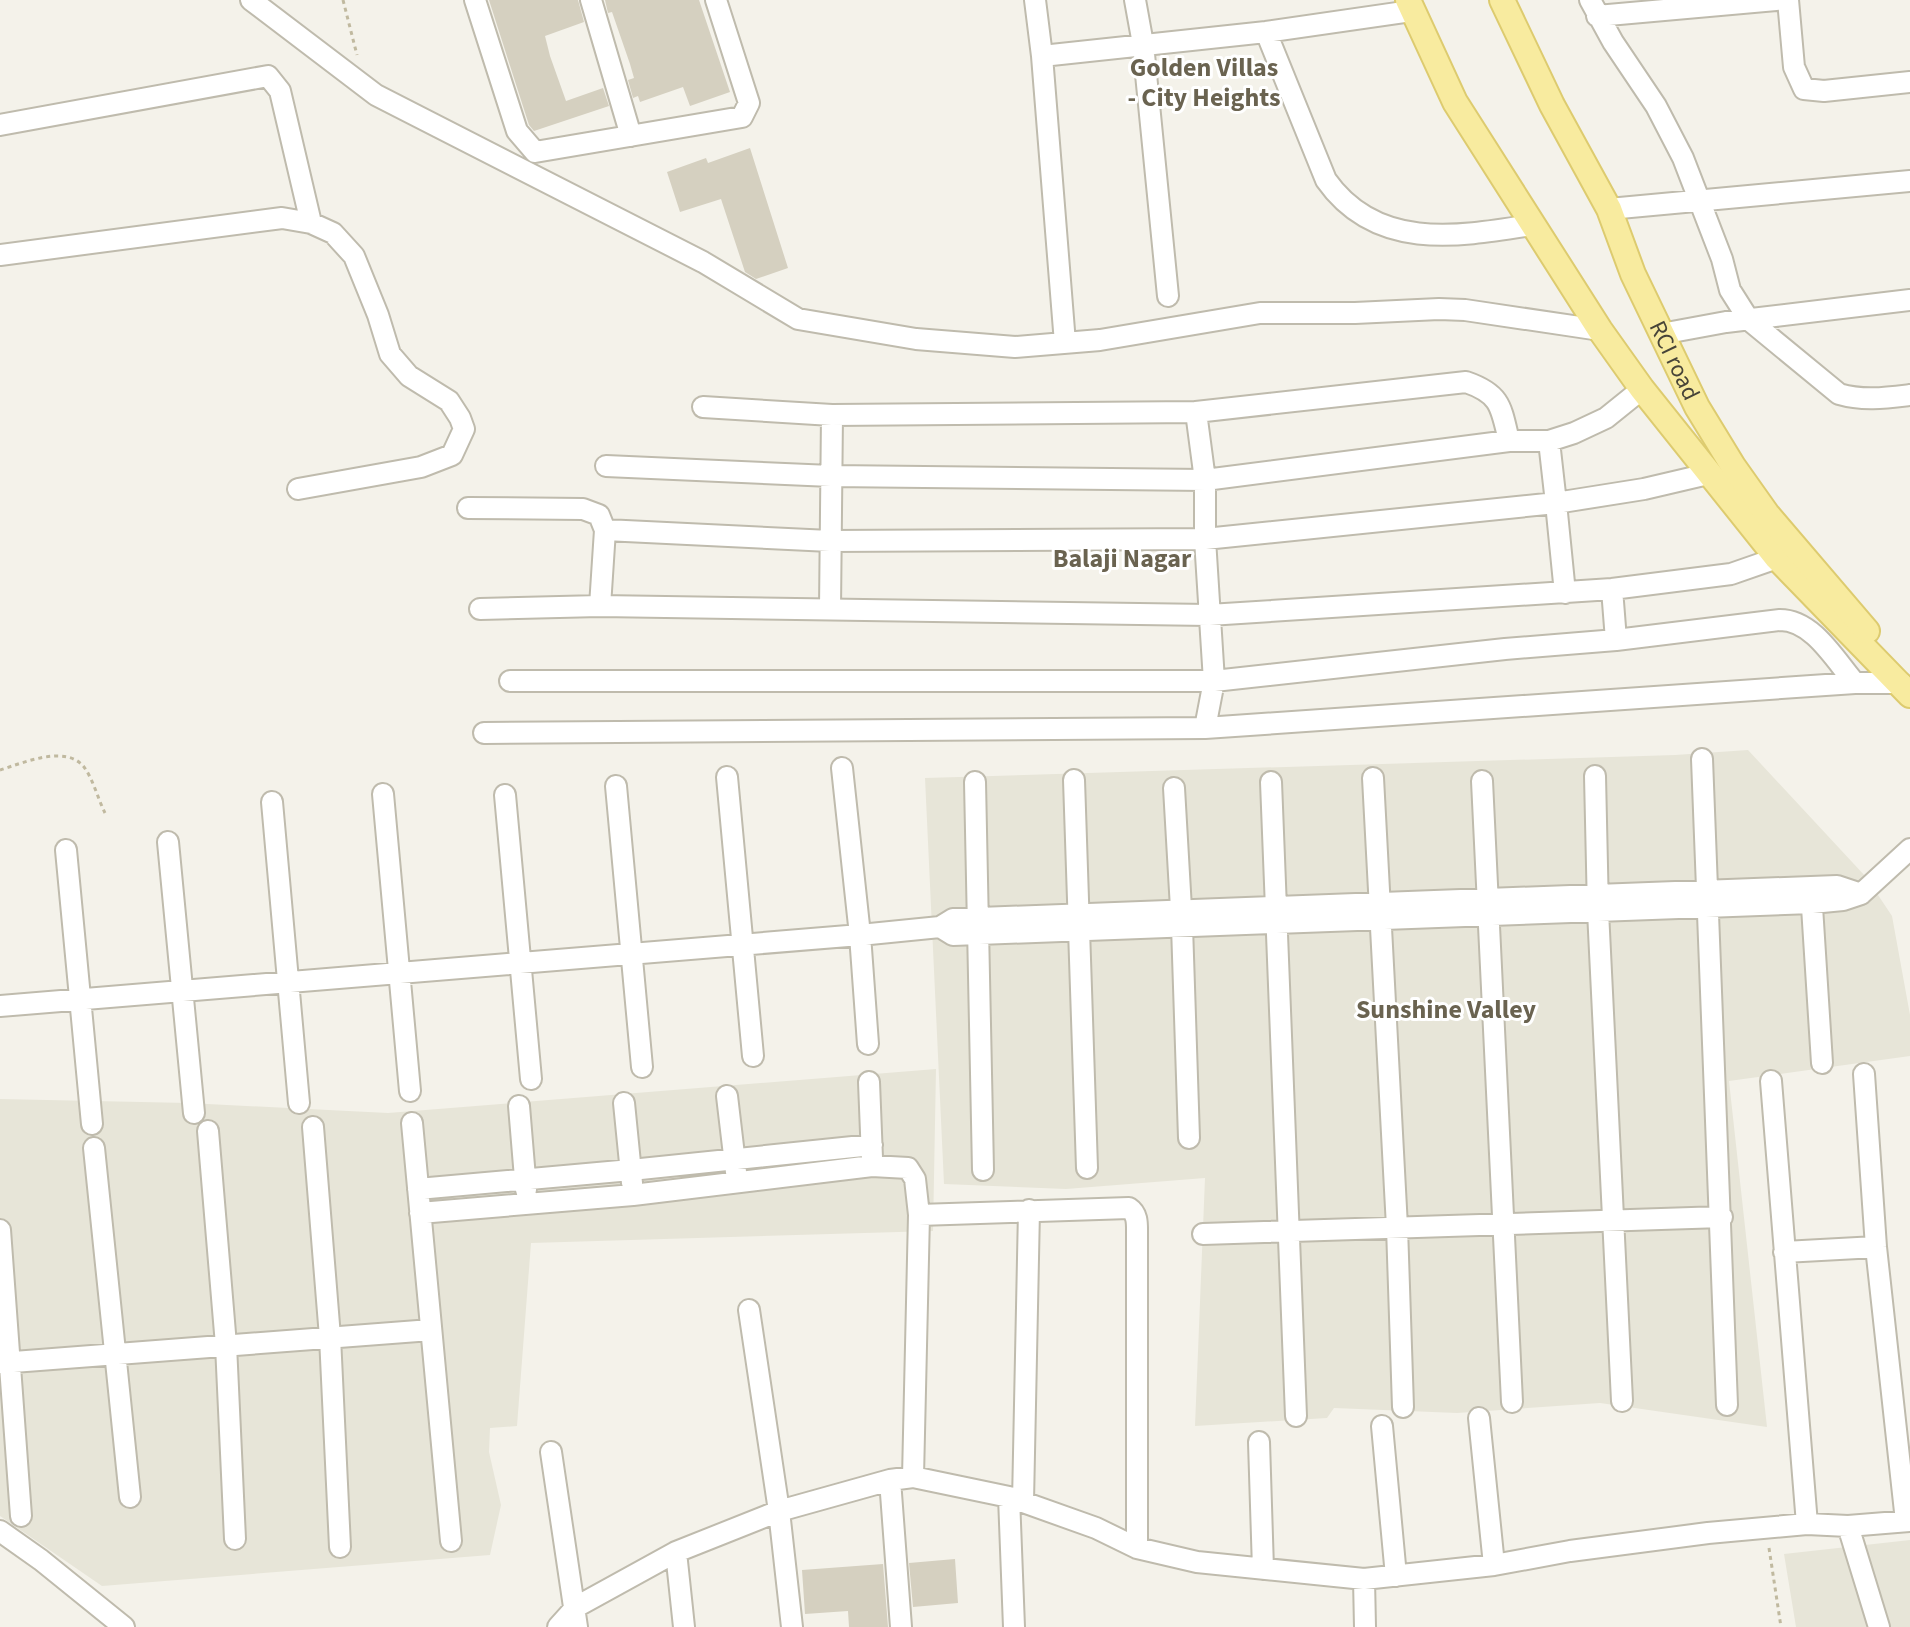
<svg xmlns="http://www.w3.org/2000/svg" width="1910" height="1627" font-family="'Source Sans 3',sans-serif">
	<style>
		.residential { fill: #e7e5d8 }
		.building { fill: #d5d0c0 }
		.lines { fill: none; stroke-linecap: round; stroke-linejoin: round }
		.minor-casing { stroke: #bfbbad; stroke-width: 24 }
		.major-casing { stroke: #ddcb6f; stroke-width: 28 }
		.path { stroke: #c0b99f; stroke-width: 3; stroke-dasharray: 4 4; stroke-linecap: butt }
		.minor { stroke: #fff; stroke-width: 20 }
		.major { stroke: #f8eb9f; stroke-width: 24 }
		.labels { text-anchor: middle; stroke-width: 6; stroke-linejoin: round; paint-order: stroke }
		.street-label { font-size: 24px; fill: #474438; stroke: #fff }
		.neighbourhood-label { font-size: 26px; font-weight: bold; fill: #6a6350; stroke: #fff }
	</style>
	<rect width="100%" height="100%" fill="#f4f2ea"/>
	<path class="residential" d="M1748 750 1866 877 1892 916 1910 1015V1056L1729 1081 1767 1427 1600 1403 1457 1413 1334 1408 1327 1418 1195 1426 1205 1178 1066 1189 944 1184 925 778 1675 755Z
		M936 1069 933 1231 531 1243 517 1426 490 1428 489 1452 501 1505 490 1555 102 1586 0 1516V1099L188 1103 388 1113Z
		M1910 1540V1627H1796L1784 1554Z"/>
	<path class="building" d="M489 0H578L584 22 545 36 550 56 566 101 603 88 609 106 534 131 529 125Z
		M605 0H699L730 92 690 106 683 87 640 102 638 96 633 98 628 80 634 78 630 64 612 12 608 13Z
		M750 148 788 268 756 279 745 272 721 199 680 212 667 172 706 158 708 163Z
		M955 1559 958 1603 913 1607 909 1563Z
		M883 1564 888 1627H849L848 1611 805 1614 802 1570Z"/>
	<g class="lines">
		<g class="minor-casing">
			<path id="minor" d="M251 0 376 95 703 262 798 319 916 339 1015 347 1100 340 1260 313H1355L1439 309 1465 310 1600 330
				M475 0 517 131 535 152 742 117 749 103 716 0
				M591 0 631 136
				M1035 0 1042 56 1065 343
				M1135 0 1143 44 1168 296
				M1590 0 1613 42 1656 106 1683 158 1722 259 1730 290 1749 320 1839 394C1863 401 1885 398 1910 395
				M1788 0 1794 67 1804 89 1824 91 1910 82
				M1597 16 1776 0
				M1266 32 1326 180C1376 251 1457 237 1532 225
				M1042 56 1266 32 1411 11
				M0 125 268 76 280 91 311 223
				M1609 209 1910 181
				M0 255 282 218 311 223 333 233 354 256 378 315 390 354 409 376 449 401 460 418 464 429 452 455 421 467 298 489
				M1661 334 1726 322 1910 300
				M703 407 832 415 1196 412 1466 382C1501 394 1501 407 1509 441
				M1196 412 1205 480V539L1214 681 1205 728
				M606 466 831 476 1205 480 1509 441H1549L1574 433 1606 418 1642 389
				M468 508 583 509 599 515 605 530 600 606
				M605 530 830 541 1205 539 1556 503 1549 441
				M1612 589 1616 640
				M1565 593 1556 503 1644 489 1708 474
				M480 609 600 606 1209 615 1612 589 1731 574 1777 558
				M830 609 832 415
				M510 681H1214L1505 649 1616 640 1780 620C1813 620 1835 660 1855 683
				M484 733 1205 728 1855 683H1901
				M1702 759 1727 1405
				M842 768 860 935 868 1044
				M1595 776 1598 911 1622 1401
				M727 777 753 1056
				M1373 778 1397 1227 1403 1407
				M1074 780 1087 1168
				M1482 781 1512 1402
				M975 782 983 1170
				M1271 782 1296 1416
				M616 786 642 1067
				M1174 788 1182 926 1189 1138
				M383 794 410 1091
				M505 795 531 1079
				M272 802 299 1103
				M168 842 194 1113
				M66 850 92 1124
				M1811 891 1822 1063
				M940 927 953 935 1812 903 1843 900 1861 894 1910 849
				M0 1006 860 935 940 927 953 919 1837 886 1861 894
				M1864 1074 1876 1247 1906 1521
				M1771 1081 1807 1524
				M869 1082 872 1158
				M727 1096 736 1172
				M624 1103 632 1183
				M519 1106 526 1190
				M412 1123 451 1541
				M313 1127 330 1337 340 1547
				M208 1131 226 1345 235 1539
				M94 1148 130 1497
				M418 1189 631 1170 872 1145
				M420 1213 633 1195 872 1166 908 1168 915 1179 919 1215 913 1477
				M919 1215 1129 1208C1138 1214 1137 1224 1137 1234V1548
				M0 1230 21 1516
				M1203 1234 1722 1217
				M1784 1252 1876 1247
				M749 1310 779 1511 792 1627
				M0 1363 431 1330
				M1479 1418 1494 1565
				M1382 1426 1396 1576
				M1259 1442 1263 1569
				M551 1452 577 1627
				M890 1480 901 1627
				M1009 1497 1014 1627
				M1023 1502 1029 1210
				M1848 1526 1879 1627
				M0 1531 41 1560 124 1627
				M676 1552 684 1627
				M1364 1579 1365 1627
				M558 1627 576 1607 676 1552 779 1511 890 1480 913 1477 1009 1497 1096 1528 1137 1548 1197 1562 1364 1579 1494 1565 1570 1551 1708 1533 1807 1524 1848 1526 1910 1521"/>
		</g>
		<g class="major-casing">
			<g id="major">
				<path d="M1408 0 1455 102 1600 330 1642 389 1777 558 1910 695"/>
				<path id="s1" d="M1502 0 1552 105 1609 209 1633 274 1697 407 1733 466 1767 514 1867 631"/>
			</g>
		</g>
		<path class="path" d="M343 0 357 55
			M0 770C23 763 66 744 84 767 93 779 98 799 105 813
			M1769 1548 1781 1627"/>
		<use href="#minor" class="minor"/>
		<use href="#major" class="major"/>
	</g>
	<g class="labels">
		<g class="street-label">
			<text dy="8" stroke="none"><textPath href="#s1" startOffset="400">RCI road</textPath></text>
		</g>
		<g class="neighbourhood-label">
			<text x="1204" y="76">Golden Villas<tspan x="1204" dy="30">- City Heights</tspan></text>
			<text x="1122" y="567">Balaji Nagar</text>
			<text x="1446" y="1018">Sunshine Valley</text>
		</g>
	</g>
</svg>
